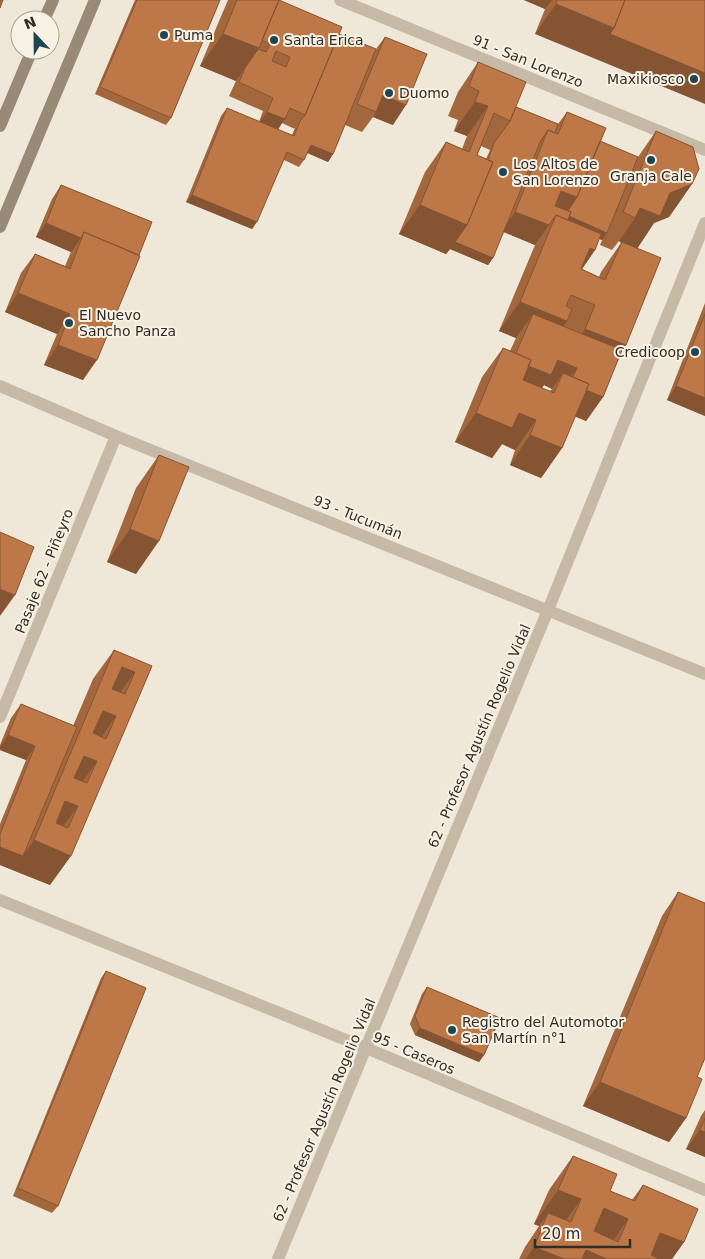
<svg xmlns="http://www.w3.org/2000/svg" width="705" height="1259" font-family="'DejaVu Sans',sans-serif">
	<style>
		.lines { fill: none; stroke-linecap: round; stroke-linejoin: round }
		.minor { stroke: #c6baa6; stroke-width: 12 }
		.secondary { stroke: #998977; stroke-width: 12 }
		.wall { fill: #a3673e; fill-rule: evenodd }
		.shaded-wall { fill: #855432 }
		.building { fill: #be7848; stroke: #855432; fill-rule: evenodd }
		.poi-dot { fill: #1f4551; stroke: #f7f2e4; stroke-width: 2 }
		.labels { text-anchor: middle; stroke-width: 4; stroke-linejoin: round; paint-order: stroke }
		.poi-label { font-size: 14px; fill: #332c26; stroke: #f7f2e4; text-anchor: start }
		.street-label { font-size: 14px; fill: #332c26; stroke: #f7f2e4 }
	</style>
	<rect width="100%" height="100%" fill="#efe8d9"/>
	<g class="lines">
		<path class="minor" d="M340 0 705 150
			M0 386 116 436 705 674
			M0 717 116 436
			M0 900 366 1048 705 1190
			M278 1259 548 610 705 223"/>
		<path class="secondary" d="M44 20 53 0
			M0 126 32 50
			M0 227 95 0"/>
	</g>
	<path class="wall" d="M135 0H220L171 118 166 125 95 94Z
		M228 0H279L339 34 376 49 385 37 393 125 373 117 362 132 345 125 333 154 328 162 307 153 304 160 299 167 284 160 252 229 186 202 221 116 227 108 259 122 263 111 229 96 236 81 200 66ZM282 123 295 129V128L292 135 278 130Z
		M524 0H705L535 34 545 9Z
		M478 62 516 107 558 124 567 112 600 141 638 157 656 131 692 184 669 217 654 223 637 248 622 350 603 397 586 421 575 416 562 448 541 478 510 465 515 450 502 444 492 458 455 442 482 377 503 348 510 351 516 338 499 331 535 245 503 232 493 258 488 265 450 249 446 254 399 234 425 172 446 142 462 149 467 136 454 131 458 120 448 116 458 92ZM481 146 490 150 486 159 477 155ZM603 238 600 245 612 250 619 241 621 243 601 272 599 277 582 269 595 250 599 239 602 240ZM544 385 552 389 550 391 542 388Z
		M61 185 152 222 83 380 44 365 57 334 5 312 21 273 35 254 65 266 71 252 36 237 52 199Z
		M705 303V416L667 400Z
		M159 455 136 574 107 562 136 488Z
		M114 650 152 666 50 885 0 865V824L26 760 0 750V745L11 718 21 704 73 726 93 679Z
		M678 892 697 1077 686 1118 669 1142 583 1106 662 916Z
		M106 971 58 1206 52 1213 13 1196 101 978Z
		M427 987 484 1055 479 1062 415 1035 410 1024 422 994Z
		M705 1110V1157L686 1149 701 1116Z
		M573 1156 610 1191 632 1200 643 1185 684 1242 672 1259H519L525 1247 539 1226 534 1224 549 1190Z"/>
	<path class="shaded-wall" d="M524 0H552L545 9Z
		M556 4 614 28 705 73V104L535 34Z
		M223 34 259 48 236 81 200 66Z
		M383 95 406 105 393 125 373 117 376 112Z
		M475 102 488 106 467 136 454 131Z
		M267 112 285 119 275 133 257 126Z
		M311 145 333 154 328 162 306 152Z
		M692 184 669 217 654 223 637 249 619 241 635 218 640 208 670 193Z
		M561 191 577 197 563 217 548 210Z
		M192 195 257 222 252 229 186 202Z
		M420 205 467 225 493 258 488 265 450 249 446 254 399 234Z
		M515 212 549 225 535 245 502 231Z
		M566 215 607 233 602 240 561 222Z
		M46 223 81 238 71 252 36 237Z
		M590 248 595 250 575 279Z
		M18 293 70 314 57 334 5 312Z
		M520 302 567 321 546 350 533 314 516 338 499 331Z
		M585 329 626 345 605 374 565 358Z
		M58 345 97 360 83 380 44 365Z
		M513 359 558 360 577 368 560 392 563 373 552 389 544 385 534 399 497 383Z
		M571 384 603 397 586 421 554 408Z
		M676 386 705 398V416L667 400Z
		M476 413H519L536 420 515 450 502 444 492 458 455 442Z
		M530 435 562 448 541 478 510 465Z
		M130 529 159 541 136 574 107 562Z
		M0 589 15 595 0 616Z
		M122 667 135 672 114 701 101 696Z
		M103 711 116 716 95 746 82 741Z
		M8 735 35 746 26 760 0 750V747Z
		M84 756 97 761 76 791 63 786Z
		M65 801 78 806 57 835 44 830Z
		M34 840 71 856 50 885 0 865V847L23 856Z
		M420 1028 484 1055 479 1062 415 1035Z
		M600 1082 686 1118 669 1142 583 1106Z
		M700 1130 705 1132V1157L686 1149Z
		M558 1190 581 1199 557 1233 548 1213 539 1226 534 1224Z
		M604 1208 628 1219 605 1253 580 1242Z
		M660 1233 684 1242 672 1259H642Z
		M534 1247 564 1259H526Z
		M586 1250 607 1259H579Z"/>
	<path class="building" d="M0 0H3L0 8Z
		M137 0H220L171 118 100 87Z
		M237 0H279L259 48 223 34Z
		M279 0 342 27 305 115 290 108 285 119 267 112 273 98 239 82 245 68 258 49 266 52 270 44 262 40ZM276 51 290 57 286 67 272 61Z
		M557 0H625L614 28 556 4Z
		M625 0H705V73L610 34 614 28Z
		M339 34 376 49 333 154 311 145 304 160 287 152 257 222 192 195 227 108 294 136 300 121 305 115Z
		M385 37 427 54 406 105 383 95 376 112 357 104Z
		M478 62 526 82 510 121 494 113 477 155 493 162 467 225 420 205 446 142 469 152 488 106 475 102 479 91 469 86Z
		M516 107 558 124 555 133 548 130 540 142 493 258 455 242 467 225 493 162 488 160 494 143 510 121Z
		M567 112 606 128 577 197 561 191 555 206 571 212 568 220 556 215 549 225 515 212 548 130 558 134Z
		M656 131 693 147 699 169 692 184 670 193 660 216 640 208 635 218 623 212Z
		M600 141 638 157 607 233 569 216 571 212 568 211 577 197Z
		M61 185 152 222 139 255 84 232 81 238 46 223Z
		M556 215 601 234 595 250 590 248 581 269 605 280 622 242 661 258 626 345 585 329 595 305 571 295 566 306 572 309 567 321 520 302Z
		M84 232 140 256 97 360 58 345 70 314 18 293 35 254 70 269Z
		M533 314 622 350 603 397 586 390 589 384 573 377 577 368 558 360 551 375 528 366 531 360 516 353Z
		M705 314V398L676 386Z
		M503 348 531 360 523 380 554 393 563 373 589 384 562 448 530 435 536 420 519 413 512 428 476 413Z
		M159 455 189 467 159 541 130 529Z
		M0 532 34 547 15 595 0 589Z
		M114 650 152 666 71 856 34 840ZM122 667 135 672 125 694 112 689ZM103 711 116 716 106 739 93 733ZM84 756 97 761 87 783 74 778ZM65 801 78 806 68 828 56 823Z
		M21 704 77 727 23 856 0 847V834L35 746 8 735Z
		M678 892 705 903V1058L697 1077 702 1079 686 1118 600 1082Z
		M106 971 146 988 58 1206 18 1188Z
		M427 987 500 1018 484 1055 420 1028 415 1016Z
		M705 1118V1132L700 1130Z
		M573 1156 617 1174 610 1191 635 1201 643 1185 698 1209 684 1242 660 1233 651 1255 659 1259H607L586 1250 582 1259H564L534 1247 548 1213 571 1222 581 1199 558 1190ZM604 1208 628 1219 618 1242 594 1231Z"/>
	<g class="poi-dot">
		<circle cx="164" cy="35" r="5"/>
		<circle cx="274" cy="40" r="5"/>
		<circle cx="694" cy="79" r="5"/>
		<circle cx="389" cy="93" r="5"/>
		<circle cx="651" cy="160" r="5"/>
		<circle cx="503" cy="172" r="5"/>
		<circle cx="69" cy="323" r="5"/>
		<circle cx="695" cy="352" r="5"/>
		<circle cx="452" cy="1030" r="5"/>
	</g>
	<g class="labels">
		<g class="poi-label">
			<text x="174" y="40">Puma</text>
			<text x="284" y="45">Santa Erica</text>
			<text x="684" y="84" text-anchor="end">Maxikiosco</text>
			<text x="399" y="98">Duomo</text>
			<text x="513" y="169">Los Altos de<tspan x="513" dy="16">San Lorenzo</tspan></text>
			<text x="651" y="181" text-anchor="middle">Granja Cale</text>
			<text x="79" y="320">El Nuevo<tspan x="79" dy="16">Sancho Panza</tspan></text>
			<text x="685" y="357" text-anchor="end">Credicoop</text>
			<text x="462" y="1027">Registro del Automotor<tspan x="462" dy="16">San Martín n°1</tspan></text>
		</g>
		<g class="street-label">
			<text transform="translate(528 61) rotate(22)" y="5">91 - San Lorenzo</text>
			<text transform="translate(358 517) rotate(22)" y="5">93 - Tucumán</text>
			<text transform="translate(44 571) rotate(-68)" y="5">Pasaje 62 - Piñeyro</text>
			<text transform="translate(479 736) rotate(-67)" y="5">62 - Profesor Agustín Rogelio Vidal</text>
			<text transform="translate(414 1053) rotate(23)" y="5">95 - Caseros</text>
			<text transform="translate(324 1110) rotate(-67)" y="5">62 - Profesor Agustín Rogelio Vidal</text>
		</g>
	</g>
	<g transform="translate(35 35) rotate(338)"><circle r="24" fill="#f7f2e4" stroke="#a9a398"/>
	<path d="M0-4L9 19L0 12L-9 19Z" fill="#1f4551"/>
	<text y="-8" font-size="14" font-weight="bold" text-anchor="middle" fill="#332c26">N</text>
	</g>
	<path d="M535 1239v8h95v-8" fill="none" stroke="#332c26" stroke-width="2.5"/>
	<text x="542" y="1239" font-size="15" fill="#332c26" stroke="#f7f2e4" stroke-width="4" paint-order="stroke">20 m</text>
</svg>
